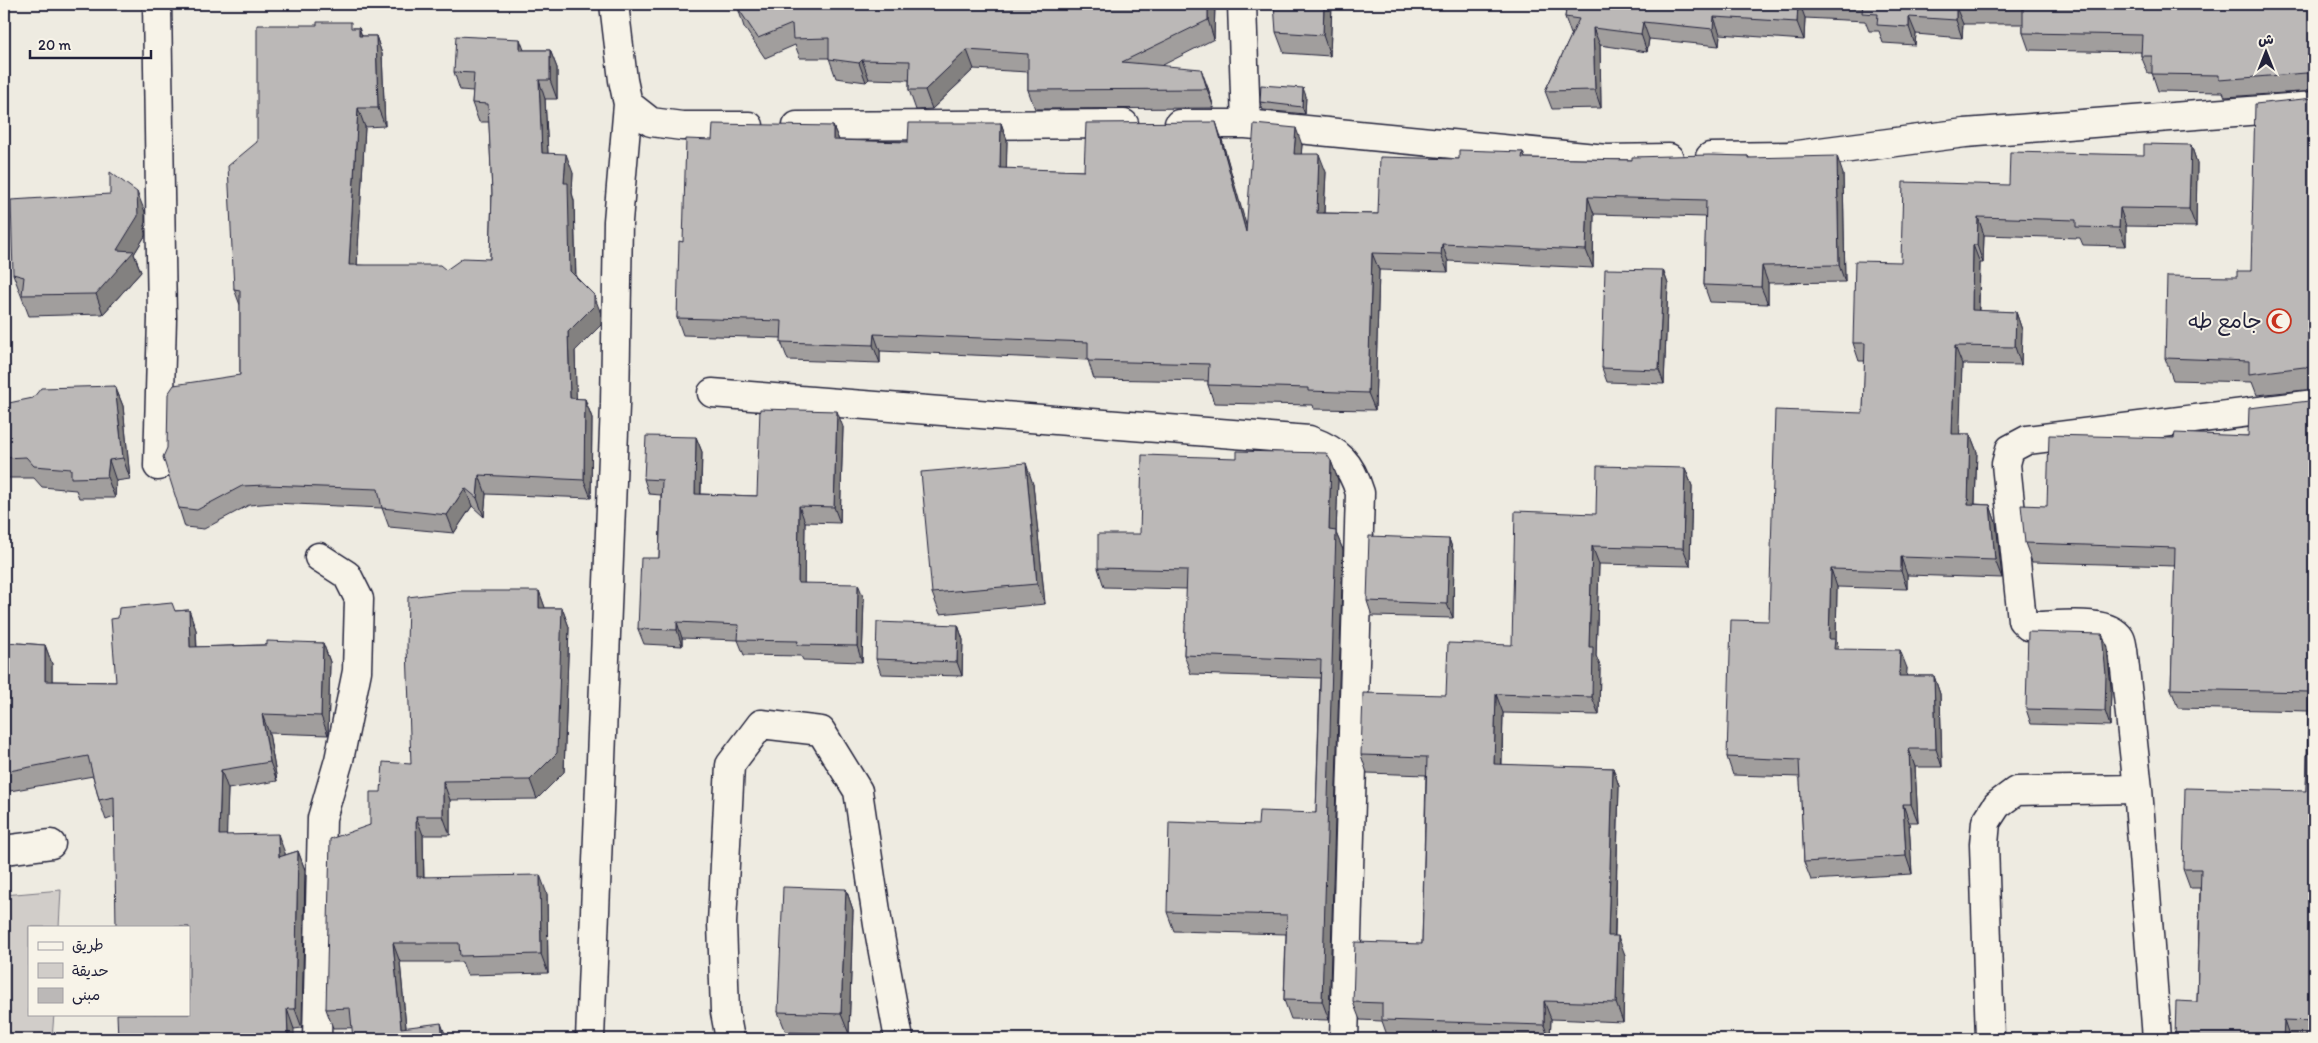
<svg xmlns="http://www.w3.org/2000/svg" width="2318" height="1043" font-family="Itim,'Playpen Sans Arabic',sans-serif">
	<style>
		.green { fill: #d1cdc9; stroke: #7a7882 }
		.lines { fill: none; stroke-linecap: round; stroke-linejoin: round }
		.minor-casing { stroke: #22223b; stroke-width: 31 }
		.minor { stroke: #f7f3e8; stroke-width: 28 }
		.wall { fill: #a19e9d; stroke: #22223b }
		.shaded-wall { fill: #838180; stroke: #22223b }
		.building { fill: #bbb8b7; stroke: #22223b }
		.labels { text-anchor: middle; stroke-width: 4; stroke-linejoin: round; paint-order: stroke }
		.poi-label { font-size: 21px; fill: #22223b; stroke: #f7f3e8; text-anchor: end }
	</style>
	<rect width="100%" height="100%" fill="#eeebe1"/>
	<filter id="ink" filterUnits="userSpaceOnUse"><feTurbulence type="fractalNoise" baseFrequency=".02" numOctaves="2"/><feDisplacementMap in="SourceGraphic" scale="10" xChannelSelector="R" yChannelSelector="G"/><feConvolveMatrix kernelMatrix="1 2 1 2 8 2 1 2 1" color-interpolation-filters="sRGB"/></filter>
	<g filter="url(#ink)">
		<path class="green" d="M61 890 59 927H29V1014H54L52 1039H4V895Z"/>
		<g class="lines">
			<g class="minor-casing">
				<path id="minor" d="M157 4 162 318 158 466
					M614 4 623 80 628 104 651 122 682 126H749
					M1242 4 1246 124
					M1179 124H1246L1606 159 1669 158
					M797 126 1124 124
					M1710 157 1789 156 1965 133 2314 106
					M712 393 1309 440C1339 451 1351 463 1360 493L1344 1039
					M4 850 51 844
					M317 1039 322 818 339 760 357 671 359 599 347 575 319 557
					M590 1039 615 405 618 221 628 104
					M730 1039 725 1012 722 923 730 765 761 724 821 731 858 791 878 925 899 1039
					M1990 1039 1984 844 1986 822 1997 805 2016 791 2138 789
					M2157 1039 2138 789 2123 650C2122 646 2122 641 2120 638 2108 618 2056 626 2036 626H2028L2022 620 2006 464 2010 449 2027 440 2314 404"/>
			</g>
			<use href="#minor" class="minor"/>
		</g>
		<path class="wall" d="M1215 4 1214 39 1161 66 1208 88 1214 108 1035 109 1028 90V72L974 69 932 109 916 110 909 90V80L869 79 866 82 836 78 829 58H800L795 45 765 58 744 27 738 8Z
			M1332 4 1330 56 1284 53 1276 32Z
			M1567 4H2314V91L2225 97 2223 92 2158 91 2152 73H2148L2141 56V52L2029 50 2023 33V24H1963L1962 38 1916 34 1915 45 1883 43 1879 31H1869L1865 21 1805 18 1804 40 1720 34 1719 46 1649 39 1647 52 1600 45 1601 108 1552 109 1545 91 1572 34H1571L1565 17Z
			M353 28H359L362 36H376L382 54 385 126 365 127 357 265 446 270 490 259 492 193 489 122H479L472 103 473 91 460 90 454 72 524 50H550L557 68V99H545L548 154 573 173 572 193 574 201 576 278 601 314V325L575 351 576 399H585L592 418 591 498 486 494 484 517 472 506 454 533 389 527 382 508 273 503 249 505 204 529 185 527 179 508 240 375V305L234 289 257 142Z
			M1306 96 1305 114 1263 110 1260 102Z
			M2314 101V389L2257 395 2252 382 2173 380 2165 358 2237 277 2251 271Z
			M1001 123 1007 140 1006 169 1084 171 1222 140 1246 227 1302 145 1301 154 1326 172 1324 213 1378 214 1459 159 1523 152 1525 158 1632 160 1748 156 1749 158 1843 174 1845 282 1768 283V304L1710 302 1704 285 1706 217 1594 214 1593 268 1448 261V272L1379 270 1375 410 1314 409 1313 405 1214 403 1208 385V381L1094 379 1088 360 880 351V363L788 360 781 342 782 338 683 335 677 318 683 242 712 140 833 126 839 140 908 142Z
			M2191 145 2197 163 2196 227 2126 226V246L2083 245 2080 238 1984 235 1983 263H1980L1979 311 2016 312 2022 330 2021 365 1962 364 1959 434H1970L1977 452 1975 504 1990 505 1996 523 2002 578 1907 575V589L1837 587 1836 641 1839 649 1907 668 1906 676H1934L1940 694 1942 767H1915L1918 822H1909L1912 874 1811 880 1804 862 1800 777 1733 775 1727 757 1769 621 1863 413 1865 361H1859L1853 343 1901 262 2009 185Z
			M145 212V236L134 254 141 272 103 314 29 316 13 274Z
			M1663 270 1668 284 1664 384 1607 382 1602 368Z
			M115 386 123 406 130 479 116 481 115 498H79L76 490 42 487 34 478H6L4 472V431Z
			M2314 398V1039L2290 1038V1039H2175V1038L2197 1002 2200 888H2190L2183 869 2306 791 2309 711 2178 708 2171 689 2175 566 2032 562 2025 543 2047 506 2174 438 2248 436Z
			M843 427 840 523 805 522 804 583 864 599 862 662 803 660 801 656 744 655 738 640 682 638V646L644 644 638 629 659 558 661 495 649 494 644 479 696 437 702 452 701 494 757 496Z
			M1331 461 1338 480 1336 533 1343 550 1329 1020 1291 1019 1284 1000 1286 934 1174 931 1167 912 1258 825 1316 813 1320 678 1191 674 1184 655 1187 589 1104 587 1098 568 1140 534Z
			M1685 468 1692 486 1690 566 1599 564 1596 656 1600 666 1599 715 1503 713 1502 765 1613 768 1619 786 1615 936 1625 955 1623 1022 1551 1019 1550 1039H1420L1388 1038 1382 1021 1360 1020 1353 1002 1422 944 1426 775 1367 773 1361 755 1446 695 1512 645 1596 514Z
			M1033 484 1045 604 940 614 932 593Z
			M1449 539 1454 553 1453 618 1372 616 1367 601Z
			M539 591 545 608H562L569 627 564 772 537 799 450 800V835H423L424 877 547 894 548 973 467 975 462 962H400L406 1027 333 1028 326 1009 370 825 381 792 411 764Z
			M189 610 196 630 197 647 323 643 330 662 328 735 269 733 277 781 228 789 226 835 285 853V855L298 851 305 870 302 1028 294 1029 114 817 106 820 99 800 93 776 10 791 7 795 4 797V642L45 645 52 664V681L116 682 175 611Z
			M958 625 963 640 962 676 881 674 876 659Z
			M2102 634 2107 648 2111 688 2110 726 2031 724 2026 709Z
			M846 889 853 910 849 1034 786 1032 778 1012Z"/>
		<path class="shaded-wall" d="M1208 4H1215L1214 39 1208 20Z
			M1324 4H1332L1330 56 1323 35Z
			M1798 4H1800L1805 18 1804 40 1797 22Z
			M1956 7 1963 24 1962 38 1956 20Z
			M1714 17 1720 34 1719 46 1713 29Z
			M1909 17 1916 34 1915 45 1909 27Z
			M1643 22 1649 39 1647 52 1641 34Z
			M359 28 366 47 359 36Z
			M1593 28 1600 45 1601 108 1595 90Z
			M376 36 382 54 385 126 378 108Z
			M520 39 527 58 520 50Z
			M550 50 557 68V99L550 80Z
			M967 50 974 69 932 109 925 90Z
			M862 60 869 79 866 82 859 63Z
			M1201 69 1208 88 1214 108 1207 89Z
			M539 80 545 99 549 172 542 153Z
			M1303 88 1306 96 1305 114 1302 107Z
			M358 108 365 127 356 284 349 265Z
			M1216 122 1222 140 1253 249 1246 232Z
			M1001 123 1007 140 1006 186 1000 168Z
			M833 126 840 143 833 140Z
			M1296 128 1302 145 1300 171 1294 154Z
			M2191 145 2197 163 2196 227 2189 209Z
			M566 154 573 173 572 193 574 201 576 290 570 271 564 183Z
			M1319 154 1326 172 1323 230 1317 213Z
			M1837 156 1843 174 1845 282 1839 265Z
			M137 192 145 212V236L134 254 141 272 103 314 96 294 117 250Z
			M1588 197 1594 214 1593 268 1586 250Z
			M2120 208 2126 226V246L2119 228Z
			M1978 217 1984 235 1983 263 1977 245Z
			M1442 244 1448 261V272L1441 255Z
			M1973 245 1980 263 1978 329 1972 310Z
			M1372 253 1379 270 1375 410 1368 393Z
			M1762 266 1768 283V304L1761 287Z
			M1663 270 1668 284 1664 384 1659 370Z
			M594 295 601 314V325L575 351 577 417 570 398 568 332Z
			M2016 312 2022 330 2021 365 2015 347Z
			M874 334 880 351V363L873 345Z
			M1955 346 1962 364 1959 452 1952 434Z
			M115 386 123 406 130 479 123 458Z
			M585 399 592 418 591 498 584 480Z
			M837 411 843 427 840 523 834 507Z
			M1970 434 1977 452 1974 522 1968 504Z
			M696 437 702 452 700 509 695 494Z
			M109 460 116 481 115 498 107 477Z
			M1331 461 1338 480 1336 533 1343 550 1329 1020 1322 1001 1329 530Z
			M1026 463 1033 484 1045 604 1037 584Z
			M1685 468 1692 486 1690 566 1683 548Z
			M479 475 486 494 484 517 477 498Z
			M465 488 472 506 454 533 447 515Z
			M1990 505 1996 523 2002 578 1995 560Z
			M799 506 805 522 804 598 798 583Z
			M1449 539 1454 553 1453 618 1447 604Z
			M1592 546 1599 564 1596 656 1600 666 1599 715 1592 697 1589 647Z
			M1901 557 1907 575V589L1901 571Z
			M1831 569 1837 587 1836 641 1842 657 1835 652 1829 639Z
			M858 584 864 599 862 662 857 646Z
			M539 591 546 610 539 608Z
			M562 608 569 627 564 772 537 799 530 780Z
			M189 610 196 630 197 667 190 647Z
			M677 622 682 638V646L677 630Z
			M958 625 963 640 962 676 957 662Z
			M2102 634 2107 648 2111 688 2110 726 2105 711Z
			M323 643 330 662 328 735 321 716Z
			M45 645 52 664V700L45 681Z
			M1900 650 1907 668 1906 694 1899 676Z
			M1934 676 1940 694 1942 767 1936 749Z
			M1496 694 1503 713 1501 783 1494 764Z
			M262 714 269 733 277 781 270 762Z
			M1909 749 1915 767 1918 822 1911 804Z
			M1613 768 1619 786 1614 954 1608 936Z
			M221 770 228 789 226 854 219 835Z
			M4 772 10 791 7 795 4 786Z
			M443 781 450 800V835L443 816Z
			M1903 804 1909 822 1912 874 1906 856Z
			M416 816 423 835 424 896 417 877Z
			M278 834 285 853 286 877 279 857Z
			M298 851 305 870 302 1028 295 1009Z
			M540 875 547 894 548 973 541 954Z
			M846 889 853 910 849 1034 841 1014Z
			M1618 936 1625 955 1623 1022 1616 1003Z
			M393 943 400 962 407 1039 401 1028Z
			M1544 1001 1551 1019 1550 1039H1549L1544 1025Z
			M287 1009 294 1029V1039H288Z
			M2284 1020 2290 1038V1039H2283Z
			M441 1023 447 1039H443Z"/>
		<path class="building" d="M743 4H1208V20L1122 62 1201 69 1207 89 1028 90V54L967 50 925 90H909L910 61 862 60 859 63 829 59V38L793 39 792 24 758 38 738 8Z
			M1274 4H1324L1323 35 1276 32Z
			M1567 4H1798L1797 22 1714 17 1713 29 1643 22 1641 34 1593 28 1595 90 1545 91 1579 19 1565 17Z
			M1863 4H2314V75L2306 73 2219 80V75L2152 74V56H2141L2142 35 2023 33V7H1956V20L1909 17V27L1877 25 1878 14 1862 13Z
			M317 22H351V28H359V36H376L378 108H358L349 265H440L446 270 463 258 490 259 492 193 488 104 472 103 474 73 454 72 456 36 520 39V50H550V80H539L542 153 566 154 564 183H568L570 271 594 295V306L568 332 570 398 585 399 584 480 479 475 477 498 465 488 447 515 382 508 378 489 266 485 242 486 197 510 179 508 163 457 167 448 168 394 174 385 240 375V290L234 289 228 166 257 142V25H317Z
			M1261 85 1303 88 1302 107 1260 102Z
			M2313 98V109H2314V370L2312 368 2304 367 2249 374V361L2165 358 2167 276 2237 277V271H2251L2255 104Z
			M1216 122 1246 232 1254 124 1296 128 1294 154H1319L1317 213 1378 214 1380 157 1459 159V150L1523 152 1522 158 1632 160V157L1709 155 1748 156V158L1837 156 1839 265 1762 266 1761 287 1704 285 1706 200 1588 197 1586 250 1442 244 1441 255 1372 253 1368 393 1308 391V388L1208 385 1209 364 1088 361V342L874 334 873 345 781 342 782 321 677 318 679 241 683 242 686 139 712 140 713 124 833 126V140L908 142 909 123H1001L1000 168 1084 171 1086 123Z
			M2144 144 2191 145 2189 209 2120 208 2119 228 2076 227V220L1978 217 1977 245H1973L1972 310 2016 312 2015 347 1955 346 1952 434H1970L1968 504 1990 505 1995 560 1901 557V571L1831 569 1829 639H1835L1834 649 1900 650 1899 676H1934L1936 749H1909L1911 804H1903L1906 856 1804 862 1799 760 1727 757 1731 620 1769 621 1775 410 1863 413 1865 343H1853L1855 261 1901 262 1903 182 2009 185 2010 152 2144 155Z
			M110 172 137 192 138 216 117 250 134 251 96 294 22 295 24 277 13 274 11 200 110 194Z
			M1605 269 1663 270 1659 370 1602 368Z
			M115 386 123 458 109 460 107 477 71 478V469L34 466 26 457 4 458V404L33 398 41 388Z
			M2314 398V1021L2284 1020 2283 1039H2231L2175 1038 2176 1001 2197 1002 2201 869H2183L2185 788 2306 791 2309 692 2171 689 2175 548 2025 543 2021 505 2047 506 2049 435 2174 438 2175 433 2248 436 2249 408 2309 401Z
			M760 409 837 411 834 507 799 506 798 583 858 584 857 646 797 645 798 641 738 640 739 625 677 622V630L638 629 641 558H659L662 480 644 479 646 436 696 437 695 494 757 496Z
			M1237 451 1326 453 1331 461 1329 530 1336 531 1322 1001 1284 1000 1287 915 1167 912 1169 822 1258 825 1259 811 1316 813 1321 660 1184 655 1187 570 1098 568V534H1140L1142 455 1237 458Z
			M1026 463 1037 584 932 593 921 472Z
			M1597 466 1685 468 1683 548 1592 546 1589 647H1593L1592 697 1496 694 1494 764 1613 768 1608 936H1618L1616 1003 1544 1001V1025L1382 1020V1003L1353 1002 1355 942 1422 944 1427 757 1361 755 1363 693 1446 695 1448 643 1512 645 1515 511 1596 514Z
			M1369 536 1449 539 1447 604 1367 601Z
			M458 591H539V608H562L557 753 530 780 443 781V816H416L417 877 540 875 541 954 460 956 459 943H393L401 1028 441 1023 443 1039H353L350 1008 326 1009 330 839 370 825V792H381L383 762 411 764 407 648 408 597Z
			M172 603 175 611 189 610 190 647 267 645V641L323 643 321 716 262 714 270 762 221 770 219 835 278 834 279 857 298 851 295 1009H287L288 1039H118L117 1014H189V927H116L114 797 99 800 88 756 4 772V642L45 645V681L116 682 111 619 118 618 119 608Z
			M877 622 958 625 957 662 876 659Z
			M2028 632 2102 634 2106 674 2105 711 2026 709Z
			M783 887 846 889 841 1014 778 1012Z"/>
	</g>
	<defs>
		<g id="mosque-ring" transform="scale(1.25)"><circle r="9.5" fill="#f7f3e8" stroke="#c8321e" stroke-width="1.5"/><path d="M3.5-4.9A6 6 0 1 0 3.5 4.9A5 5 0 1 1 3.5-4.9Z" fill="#c8321e"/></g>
	</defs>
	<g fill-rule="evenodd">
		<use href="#mosque-ring" x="2279" y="321"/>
	</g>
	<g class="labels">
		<g class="poi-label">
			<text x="2262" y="328">جامع طه</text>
		</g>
	</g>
	<rect width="2318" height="1043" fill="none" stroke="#f7f3e8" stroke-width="20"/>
	<rect x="10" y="10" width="2298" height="1023" fill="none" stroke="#22223b" stroke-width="2" filter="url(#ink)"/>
	<rect x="28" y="926" width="162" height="90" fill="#f7f3e8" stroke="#a29fa3"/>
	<rect x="38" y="942" width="25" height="8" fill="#f7f3e8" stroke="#a29fa3"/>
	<text x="72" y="950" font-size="15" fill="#22223b">طريق</text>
	<rect x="38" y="963" width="25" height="15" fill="#d1cdc9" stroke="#a29fa3"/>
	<text x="72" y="976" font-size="15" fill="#22223b">حديقة</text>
	<rect x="38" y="988" width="25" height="15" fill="#bbb8b7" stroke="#a29fa3"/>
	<text x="72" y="1000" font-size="15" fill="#22223b">مبنى</text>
	<g transform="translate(2266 52)" stroke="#f7f3e8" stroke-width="4" paint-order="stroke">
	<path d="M0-4L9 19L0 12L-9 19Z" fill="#22223b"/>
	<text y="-8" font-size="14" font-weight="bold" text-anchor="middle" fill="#22223b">ش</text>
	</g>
	<path d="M30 50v8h121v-8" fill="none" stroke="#22223b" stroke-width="2.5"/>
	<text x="38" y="50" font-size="15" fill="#22223b" stroke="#f7f3e8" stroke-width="4" paint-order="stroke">20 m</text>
</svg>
